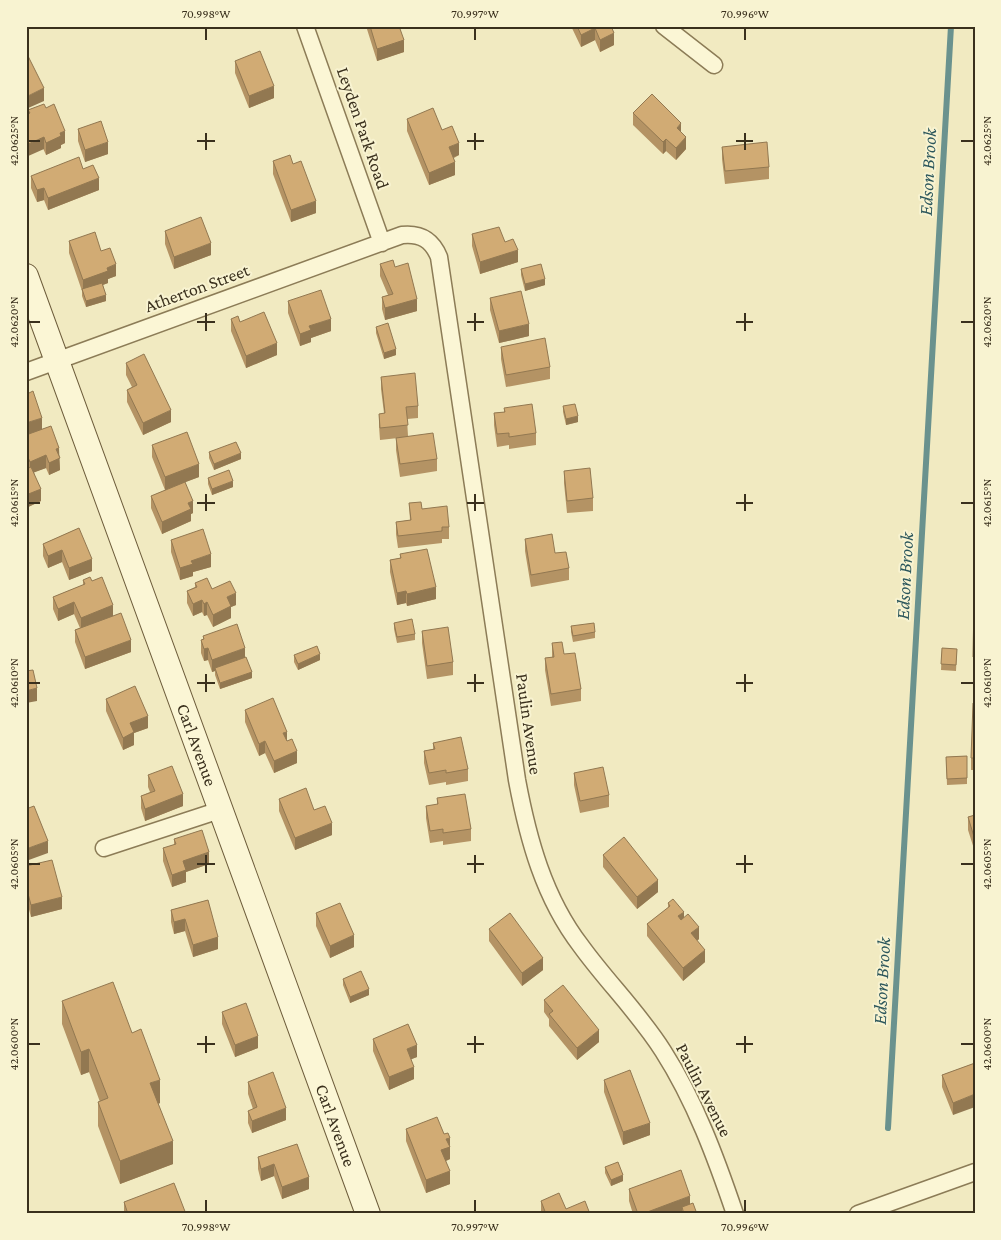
<svg xmlns="http://www.w3.org/2000/svg" width="1001" height="1240" font-family="'Crimson Pro',serif">
	<style>
		.lines { fill: none; stroke-linecap: round; stroke-linejoin: round }
		.stream { stroke: #6a928e; stroke-width: 6 }
		.street-casing { stroke: #8c7c57; stroke-width: 19 }
		.secondary-casing { stroke: #6d5c3b; stroke-width: 26 }
		.street { stroke: #fbf6d5; stroke-width: 16 }
		.secondary { stroke: #fbf6d5; stroke-width: 24 }
		.wall { fill: #b49364 }
		.shaded-wall { fill: #927851 }
		.building { fill: #d1ab74; stroke: #927851 }
		.ticks { fill: none; stroke: #3a301d; stroke-width: 2 }
		.labels { text-anchor: middle; stroke-width: 4; stroke-linejoin: round; paint-order: stroke }
		.street-label { font-size: 18px; fill: #3a301d; stroke: #f8f3d1 }
		.water-label { font-size: 19px; font-style: italic; fill: #2b565b; stroke: #f8f3d1 }
		.neatline { fill: none; stroke: #3a301d; stroke-width: 2 }
		.ticks-label { font-size: 12px; text-anchor: middle; fill: #3a301d }
	</style>
	<rect width="100%" height="100%" fill="#f1eac1"/>
	<g class="lines">
		<path class="stream" d="M888 1128 951 26"/>
		<g class="street-casing">
			<path id="street" d="M305 26 382 243
				M664 26 714 65
				M26 372 402 235C421 233 432 240 439 257L517 780C528 839 544 898 581 946 607 982 639 1013 663 1051 695 1101 716 1158 735 1214
				M104 848 220 810
				M858 1214 975 1172"/>
		</g>
		<g class="secondary-casing">
			<g id="secondary">
				<path id="s1" d="M26 276 368 1214"/>
			</g>
		</g>
		<use href="#street" class="street"/>
		<use href="#secondary" class="secondary"/>
	</g>
	<path class="wall" d="M366 26H399L404 52 377 61Z
		M571 26H611L614 45 600 52 595 40 581 47Z
		M235 61 274 98 249 108 235 73Z
		M28 110 65 143 61 145V148L46 155 28 114Z
		M633 113 681 132 686 149 676 160 666 151 663 154 633 125Z
		M407 119 442 130 459 155 454 158 455 175 429 185 407 131Z
		M78 129 108 154 85 162 78 141Z
		M722 147 769 167V179L725 184 722 159Z
		M273 161 316 213 291 222 273 174Z
		M83 169 99 190 48 210 44 200 37 202 31 188V176Z
		M165 231 211 255 174 269 165 244Z
		M472 234 505 242 518 262 480 274 472 246Z
		M69 241 101 251 116 276 108 279V283L103 285 106 301 86 307 82 296V291L69 253Z
		M380 264 395 267 417 311 385 320 382 309V297L388 295 380 276Z
		M521 269 545 285 525 291 521 275Z
		M490 298 529 336 499 343 490 310Z
		M288 301 331 331 311 338V342L300 346 288 313Z
		M231 319 240 322 277 355 246 368 231 331Z
		M376 327 396 355 384 359 376 333Z
		M501 347 550 367V379L506 387 501 359Z
		M126 363 171 422 143 435 127 402V390L132 387 126 375Z
		M381 377 418 406V418L407 419 408 436 437 459V471L400 477 396 450V438H398L380 440 379 426V414L384 413 381 389Z
		M563 406 578 422 566 425 563 412Z
		M504 408 536 433V445L509 449V445L497 447 494 425V413L504 412Z
		M42 429 59 457 60 470 49 475 46 468 34 472 41 501 26 508V469L27 468 26 465V435Z
		M152 445 199 477 185 482 193 513 191 514V521L162 534 151 508V496L180 484 165 490 152 457Z
		M209 452 241 459 214 470 209 458Z
		M564 471 593 498V511L567 513 564 483Z
		M208 478 233 487 212 495 208 484Z
		M409 503 422 509 449 527V539H442V543L398 548 396 534V522L410 520Z
		M79 528 92 571 69 580 62 562 48 568 43 556V544Z
		M525 539 555 553 569 568V580L531 587 525 551Z
		M171 540 211 567 193 572V576L180 580 171 552Z
		M400 554 436 599 407 606 406 603 397 605 390 572V560L400 558Z
		M83 580 92 581 113 616 131 652 85 669 75 642V630L80 628 74 614 58 621 53 609V597L83 585Z
		M195 583 212 589 236 605 231 607V618L213 627 207 615 204 616 202 612 193 616 187 603V591L195 587Z
		M974 602H975V670L973 669Z
		M394 623 415 634V640L397 643 394 629Z
		M571 626 595 632V638L573 642 571 632Z
		M422 631 453 662V675L427 679 422 643Z
		M203 636 245 657 252 678 220 689 215 675V671L212 672 208 660 204 661 201 653V640H203Z
		M552 643 564 654 581 689V701L551 706 545 670V658L552 657Z
		M942 648 957 649 956 671 941 670Z
		M294 655 320 660 298 670 294 662Z
		M106 699 148 728 134 733V745L123 750 106 711Z
		M975 703V770H971V758Z
		M245 710 287 741 297 763 274 773 265 753 259 756 245 722Z
		M433 743 468 769V781L446 785V782L429 785 424 763V751L433 749Z
		M967 756V784L947 785 946 757Z
		M574 773 609 795V807L580 813 574 785Z
		M148 775 183 806 145 821 141 808V796L150 792 148 787Z
		M437 798 471 829V841L443 845V841L430 843 426 818V806L437 805Z
		M279 799 314 810 332 835 295 850 279 811Z
		M975 815V852L968 830V817Z
		M174 839 209 864 186 872V882L172 887 163 861V848L174 845Z
		M603 855 658 892 637 909 603 867Z
		M26 866 62 909 31 917 26 898Z
		M208 900 218 949 193 957 185 931 174 934 171 922V910Z
		M668 903 684 918 699 939 697 941 705 962 683 981 647 936V924L668 908Z
		M316 913 354 947 330 958 316 926Z
		M489 929 543 970 522 986 489 941Z
		M343 979 369 995 350 1003 343 985Z
		M544 1000 599 1042 577 1060 549 1026V1019L544 1012Z
		M62 1001 160 1103 158 1104 173 1164 120 1184 98 1126V1102H100L89 1072 81 1075 62 1024Z
		M222 1012 258 1048 235 1057 222 1024Z
		M373 1039 417 1057 411 1059 414 1079 389 1090 373 1051Z
		M975 1063 953 1115 942 1087V1075Z
		M604 1080 650 1135 623 1145 604 1092Z
		M248 1082 286 1120 252 1133 248 1123V1111L253 1109 248 1094Z
		M406 1129 450 1150V1159L446 1161 450 1184 426 1193 406 1141Z
		M297 1144 309 1189 282 1199 274 1176 261 1181 258 1169V1157Z
		M605 1167 623 1181 611 1186 605 1173Z
		M629 1189 690 1204 697 1214H682V1211L675 1214H633L629 1201Z
		M541 1201 566 1209 590 1214H541Z
		M124 1202 186 1214H124Z"/>
	<path class="shaded-wall" d="M595 28V40L581 47V35Z
		M614 33V45L600 52V40Z
		M404 40V52L377 61V49Z
		M274 86V98L249 108V96Z
		M44 88V101L26 109V97Z
		M681 123V135L677 128Z
		M65 131V143L61 145V148L46 155V143L60 133Z
		M44 137V149L26 157V145Z
		M686 137V149L676 160V148Z
		M666 139V151L663 154V142Z
		M108 142V154L85 162V150Z
		M459 143V155L449 159V147Z
		M455 162V175L429 185V173Z
		M99 178V190L48 210V198Z
		M44 188V200L37 202V190Z
		M316 201V213L291 222V210Z
		M211 243V255L174 269V257Z
		M518 250V262L480 274V262Z
		M116 264V276L108 279V283L83 292V280L107 268Z
		M545 279V285L525 291V284Z
		M106 295V301L86 307V301Z
		M417 299V311L385 320V308Z
		M331 319V331L311 338V342L300 346V334L309 326Z
		M529 324V336L499 343V331Z
		M277 343V355L246 368V356Z
		M396 349V355L384 359V353Z
		M171 410V422L143 435V423Z
		M578 416V422L566 425V419Z
		M42 418V430L26 435V423Z
		M59 448 60 470 49 475V463L56 449Z
		M241 453V459L214 470V464Z
		M46 455V468L30 474V462Z
		M199 464V477L165 490V477Z
		M233 481V487L212 495V489Z
		M41 489V501L26 508V495Z
		M193 501V513L191 514V521L162 534V522L188 503Z
		M62 550V562L48 568V556Z
		M211 554V567L193 572V576L180 580V568L191 561Z
		M92 559V571L69 580V568Z
		M436 587V599L407 606V594Z
		M406 591V603L397 605V593Z
		M236 593V605L231 607V618L213 627V615L227 597Z
		M202 600V612L193 616V604Z
		M74 602V614L58 621V609Z
		M207 602V615L204 616V604Z
		M113 605V617L81 630V618Z
		M28 620V626L26 627V621Z
		M131 640V652L85 669V657Z
		M208 648V660L204 661V649Z
		M245 648V660L215 668V671L212 672V660Z
		M320 654V660L298 670V664Z
		M252 672V678L220 689V683Z
		M37 688V701L26 703V691Z
		M148 716V728L134 733V745L123 750V738L130 723Z
		M287 732V744L283 733Z
		M265 741V753L259 756V744Z
		M297 751V763L274 773V761Z
		M183 794V806L145 821V809Z
		M332 823V835L295 850V838Z
		M48 841V853L26 861V849Z
		M209 852V864L186 872V882L172 887V875L183 861Z
		M658 880V892L637 909V897Z
		M62 897V909L31 917V905Z
		M684 912V924L678 916Z
		M185 919V931L174 934V922Z
		M699 927V939L691 945V933Z
		M354 935V947L330 958V946Z
		M218 937V949L193 957V945Z
		M705 950V962L683 981V968Z
		M543 958V970L522 986V973Z
		M369 989V995L350 1003V997Z
		M599 1030V1042L577 1060V1048Z
		M258 1036V1048L235 1057V1045Z
		M417 1045V1057L407 1061V1049Z
		M89 1049V1072L81 1075V1052Z
		M414 1067V1079L389 1090V1077Z
		M160 1080V1103L150 1107V1083Z
		M975 1094V1107L953 1115V1103Z
		M286 1108V1120L252 1133V1121Z
		M650 1123V1135L623 1145V1132Z
		M450 1138V1159L441 1163V1150L446 1139Z
		M173 1141V1164L120 1184V1161Z
		M274 1164V1176L261 1181V1169Z
		M450 1171V1184L426 1193V1180Z
		M623 1175V1181L611 1186V1180Z
		M309 1177V1189L282 1199V1187Z
		M690 1196V1208L682 1207V1211L675 1214H642Z"/>
	<path class="building" d="M370 26H399L404 40 377 49Z
		M577 26H611L614 33 600 40 595 28 581 35Z
		M260 51 274 86 249 96 235 61Z
		M28 56 44 88 26 97V57Z
		M652 94 681 123 677 128 686 137 676 148 666 139 663 142 633 113Z
		M44 104 46 108 54 104 65 131 60 133 61 136 46 143 44 137 26 145V115L30 113 28 110Z
		M433 108 442 130 452 126 459 143 449 147 455 162 429 173 407 119Z
		M101 121 108 142 85 150 78 129Z
		M767 142 769 167 725 171 722 147Z
		M290 155 293 164 301 161 316 201 291 210 273 161Z
		M79 157 83 169 93 165 99 178 48 198 44 188 37 190 31 176Z
		M201 217 211 243 174 257 165 231Z
		M499 227 505 242 513 239 518 250 480 262 472 234Z
		M95 232 101 251 110 248 116 264 107 268 108 271 83 280 69 241Z
		M393 260 395 267 408 263 417 299 385 308 382 297 393 294 380 264Z
		M541 264 545 279 525 284 521 269Z
		M102 283 106 295 86 301 82 289Z
		M321 290 331 319 309 326 311 330 300 334 288 301Z
		M521 291 529 324 499 331 490 298Z
		M264 312 277 343 246 356 231 319 238 316 240 322Z
		M388 323 396 349 384 353 376 327Z
		M545 338 550 367 506 375 501 347Z
		M144 354 171 410 143 423 127 390 137 385 126 363Z
		M415 373 418 406 406 407 408 425 380 428 379 414 385 413 381 377Z
		M33 391 42 418 26 423V393L27 394Z
		M532 404 536 433 509 437V433L497 434 494 413 505 412 504 408Z
		M575 404 578 416 566 419 563 406Z
		M51 426 59 448 56 449 60 458 49 463 46 455 30 462 26 453V435Z
		M187 432 199 464 165 477 152 445Z
		M433 433 437 459 400 464 396 438Z
		M236 442 241 453 214 464 209 452Z
		M31 467 41 489 26 495V469Z
		M590 468 593 498 567 501 564 471Z
		M229 470 233 481 212 489 208 478Z
		M185 482 193 501 188 503 191 509 162 522 151 496Z
		M421 502 422 509 447 506 449 527H442V531L398 536 396 522 411 520 409 503Z
		M79 528 92 559 69 568 62 550 48 556 43 544Z
		M203 529 211 554 191 561 193 564 180 568 171 540Z
		M552 534 555 553 566 552 569 568 531 575 525 539Z
		M427 549 436 587 407 594 406 591 397 593 390 560 401 558 400 554Z
		M90 577 92 581 102 577 113 605 81 618 74 602 58 609 53 597 85 584 83 580Z
		M207 578 212 589 230 581 236 593 227 597 231 606 213 615 207 602 204 604 202 600 193 604 187 591 197 587 195 583Z
		M974 602H975V657H973Z
		M121 613 131 640 85 657 75 630Z
		M412 619 415 634 397 637 394 623Z
		M594 623 595 632 573 636 571 626Z
		M237 624 245 648 212 660 208 648 204 649 201 640 204 639 203 636Z
		M448 627 453 662 427 666 422 631Z
		M562 642 564 654 575 653 581 689 551 694 545 658 554 657 552 643Z
		M317 646 320 654 298 664 294 655Z
		M942 648 957 649 956 665 941 664Z
		M246 657 252 672 220 683 215 668Z
		M33 670 37 688 26 691V671Z
		M135 686 148 716 130 723 134 732 123 738 106 699Z
		M273 698 287 732 283 733 287 741 292 739 297 751 274 761 265 741 259 744 245 710Z
		M973 703H975V758H971Z
		M461 737 468 769 446 773V770L429 773 424 751 435 749 433 743Z
		M967 756V778L947 779 946 757Z
		M172 766 183 794 145 809 141 796 155 791 148 775Z
		M603 767 609 795 580 801 574 773Z
		M306 788 314 810 325 806 332 823 295 838 279 799Z
		M465 794 471 829 443 833V829L430 831 426 806 438 804 437 798Z
		M34 806 48 841 26 849V809Z
		M975 815V840L968 817Z
		M202 830 209 852 183 861 186 870 172 875 163 848 176 844 174 839Z
		M624 837 658 880 637 897 603 855Z
		M52 860 62 897 31 905 26 886V866Z
		M673 899 684 912 678 916 681 920 688 914 699 927 691 933 705 950 683 968 647 924 670 906 668 903Z
		M208 900 218 937 193 945 185 919 174 922 171 910Z
		M340 903 354 935 330 946 316 913Z
		M510 913 543 958 522 973 489 929Z
		M361 971 369 989 350 997 343 979Z
		M113 982 132 1033 141 1029 160 1080 150 1083 173 1141 120 1161 98 1102 108 1098 89 1049 81 1052 62 1001Z
		M563 985 599 1030 577 1048 549 1014 553 1011 544 1000Z
		M246 1003 258 1036 235 1045 222 1012Z
		M408 1024 417 1045 407 1049 414 1067 389 1077 373 1039Z
		M975 1063V1094L953 1103 942 1075Z
		M630 1070 650 1123 623 1132 604 1080Z
		M273 1072 286 1108 252 1121 248 1111 257 1107 248 1082Z
		M437 1117 444 1134 448 1133 450 1138 446 1139 450 1147 441 1150 450 1171 426 1180 406 1129Z
		M297 1144 309 1177 282 1187 274 1164 261 1169 258 1157Z
		M618 1162 623 1175 611 1180 605 1167Z
		M681 1170 690 1196 642 1214H638L629 1189Z
		M174 1183 186 1214H128L124 1202Z
		M559 1193 566 1209 585 1201 590 1214H546L541 1201Z
		M693 1203 697 1214H684L682 1207Z"/>
	<path class="ticks" d="M206 28V40M475 28V40M745 28V40M206 133V150M475 133V150M745 133V150M28 141H40M197 141H215M467 141H484M736 141H753M961 141H974M206 313V331M475 313V331M745 313V331M28 322H40M197 322H215M467 322H484M736 322H753M961 322H974M206 494V511M475 494V511M745 494V511M28 503H40M197 503H215M467 503H484M736 503H753M961 503H974M206 674V692M475 674V692M745 674V692M28 683H40M197 683H215M467 683H484M736 683H753M961 683H974M206 855V873M475 855V873M745 855V873M28 864H40M197 864H215M467 864H484M736 864H753M961 864H974M206 1036V1053M475 1036V1053M745 1036V1053M28 1044H40M197 1044H215M467 1044H484M736 1044H753M961 1044H974M206 1200V1212M475 1200V1212M745 1200V1212"/>
	<g class="labels">
		<g class="street-label">
			<text transform="translate(363 128) rotate(71)" y="6">Leyden Park Road</text>
			<text transform="translate(197 288) rotate(-20)" y="6">Atherton Street</text>
			<text transform="translate(529 724) rotate(82)" y="6">Paulin Avenue</text>
			<text dy="6" stroke="none"><textPath href="#s1" startOffset="499">Carl Avenue</textPath></text>
			<text transform="translate(704 1090) rotate(63)" y="6">Paulin Avenue</text>
			<text dy="6" stroke="none"><textPath href="#s1" startOffset="904">Carl Avenue</textPath></text>
		</g>
		<g class="water-label">
			<text transform="translate(927 172) rotate(-87)" y="7">Edson Brook</text>
			<text transform="translate(904 576) rotate(-87)" y="7">Edson Brook</text>
			<text transform="translate(881 981) rotate(-87)" y="7">Edson Brook</text>
		</g>
	</g>
	<rect width="1001" height="1240" fill="none" stroke="#f8f3d1" stroke-width="55"/>
	<rect x="28" y="28" width="946" height="1184" class="neatline"/>
	<g class="ticks-label">
		<text x="206" y="18">70.998°W</text>
		<text x="475" y="18">70.997°W</text>
		<text x="745" y="18">70.996°W</text>
		<text transform="translate(14 141) rotate(-90)" y="4">42.0625°N</text>
		<text transform="translate(987 141) rotate(-90)" y="4">42.0625°N</text>
		<text transform="translate(14 322) rotate(-90)" y="4">42.0620°N</text>
		<text transform="translate(987 322) rotate(-90)" y="4">42.0620°N</text>
		<text transform="translate(14 503) rotate(-90)" y="4">42.0615°N</text>
		<text transform="translate(987 503) rotate(-90)" y="4">42.0615°N</text>
		<text transform="translate(14 683) rotate(-90)" y="4">42.0610°N</text>
		<text transform="translate(987 683) rotate(-90)" y="4">42.0610°N</text>
		<text transform="translate(14 864) rotate(-90)" y="4">42.0605°N</text>
		<text transform="translate(987 864) rotate(-90)" y="4">42.0605°N</text>
		<text transform="translate(14 1044) rotate(-90)" y="4">42.0600°N</text>
		<text transform="translate(987 1044) rotate(-90)" y="4">42.0600°N</text>
		<text x="206" y="1231">70.998°W</text>
		<text x="475" y="1231">70.997°W</text>
		<text x="745" y="1231">70.996°W</text>
	</g>
</svg>
